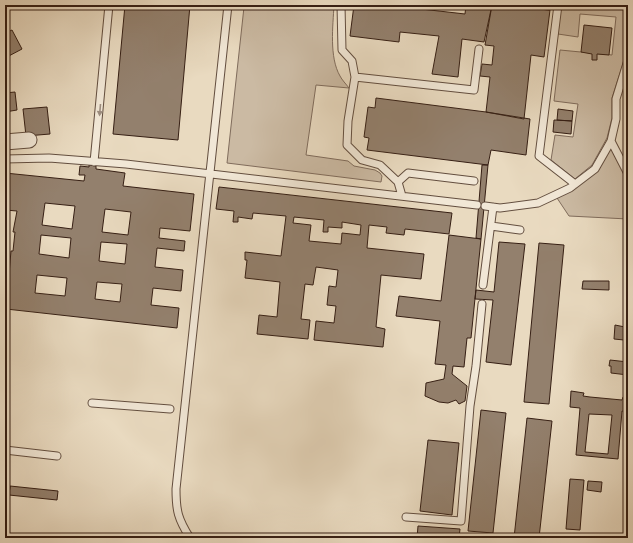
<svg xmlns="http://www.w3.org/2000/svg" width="633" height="543" font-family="'Libre Caslon Text',serif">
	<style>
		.green { fill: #cbbaa3; stroke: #806c5c }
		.building { fill: #93806d; stroke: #361f14; fill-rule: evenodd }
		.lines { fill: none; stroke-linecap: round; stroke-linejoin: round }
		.service-casing { stroke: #634e3f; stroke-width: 9 }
		.minor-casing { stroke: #634e3f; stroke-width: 17 }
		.service { stroke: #f1e7d6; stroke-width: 7 }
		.minor { stroke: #f1e7d6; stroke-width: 15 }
		.oneway { fill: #9d8d7f }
	</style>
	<rect width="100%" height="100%" fill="#e9dac0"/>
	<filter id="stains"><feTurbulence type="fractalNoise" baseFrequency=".005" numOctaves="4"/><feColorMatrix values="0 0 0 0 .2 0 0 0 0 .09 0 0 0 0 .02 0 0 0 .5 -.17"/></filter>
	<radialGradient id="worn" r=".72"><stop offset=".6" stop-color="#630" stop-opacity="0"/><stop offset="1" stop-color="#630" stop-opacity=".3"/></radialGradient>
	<path class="green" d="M300 5H334C333 26 329 57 340 76 342 80 346 84 349 88L316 85 306 155 348 161 354 166 375 170 380 173 382 176 381 182 227 163 244 7C263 9 281 10 300 5Z
		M561 5H628V48L612 98V118L607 138 592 165 575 179 551 160 555 135 573 137 578 104 554 101 560 50 612 55 616 17 580 14 578 37 558 34Z
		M611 147 628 179V219L569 216 557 198 573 189 598 171Z"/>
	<path class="building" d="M125 5H190L178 140 113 134Z
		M354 5H386L465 14 466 5H492L484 42 462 39 458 77 432 74 439 36 400 32 399 42 350 36Z
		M492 5 550 10 544 57 531 55 524 119 486 112 490 77 480 76 482 64 492 65 494 46 485 45Z
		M492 5H550V10Z
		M584 25 612 28 609 55 597 54V60H592V54L581 52Z
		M12 30 22 49 5 58V33Z
		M15 92 17 110 5 112V93Z
		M376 98 486 112 530 119 526 155 491 150 488 165 367 150 369 138 364 137 368 107 375 108Z
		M47 107 50 134 26 136 23 109Z
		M558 109 573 111 572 121 557 120Z
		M554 120 572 121 571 134 553 132Z
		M89 165 96 166V169L125 173 123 186 194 194 190 231 160 228 159 238 185 241 184 251 157 248 155 267 183 270 181 291 153 288 151 305 179 308 177 328 6 309 11 251H13L15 232H13L17 211 5 210V173L84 181 85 175H79L80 166 89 167ZM45 203 75 206 72 229 42 225ZM105 209 131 212 128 235 102 232ZM41 235 71 238 69 258 39 254ZM101 242 127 244 125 264 99 261ZM37 275 67 278 65 296 35 293ZM97 282 122 284 120 302 95 299Z
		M482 165H488L481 239 476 238Z
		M219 187 452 213 449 234 405 229 404 235 386 233 387 227 369 225 367 248 424 254 421 279 381 275 376 327 385 329 383 347 314 340 316 321 334 323 336 306 327 305 329 286 336 287 338 270 316 267 313 285 305 284 301 319 310 320 308 339 257 334 259 315 277 317 280 282 245 278 247 260H245V252L281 256 286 216 253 213 252 219 238 217V222H233L234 211 216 209ZM294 217 324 220 323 232H328V227L342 228V222L361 225 360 235 342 233 341 244 309 241 311 225 293 223Z
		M449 235 481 239 471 338H467L464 367 453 366 452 374 467 386 465 401 459 404 456 400 448 403 439 402 425 396 426 383 444 379 446 365 435 364 440 321 396 316 399 296 441 301Z
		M499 242 525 244 511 365 486 362 493 300 475 299 476 290 494 292Z
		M539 243 564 245 549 404 524 402Z
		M583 281H609V290L582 289Z
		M615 325 625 327 624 340 614 339Z
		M610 360 628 362V375L611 373V366H609Z
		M571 391 584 393 583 396 590 397 622 400 623 397H628V412L622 411 618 459 576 455 580 408 570 407ZM589 414 612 415 608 454 585 452Z
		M481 410 506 413 493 533 468 531Z
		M527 418 552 421 539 538H514Z
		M428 440 459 443 452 515 420 511Z
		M570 479 584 480 580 530 566 529Z
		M588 481 602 482 601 492 587 490Z
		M5 485 10 486 9 495H5Z
		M10 486 58 491 57 500 9 495Z
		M418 526 460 529 459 538H417Z"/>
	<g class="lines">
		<g class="service-casing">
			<path id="service" d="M341 5 342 50 352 61 355 77 348 121 347 145 362 160 380 165 398 182 402 196
				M558 5 539 156 575 184
				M355 77 474 90 479 49
				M611 141 628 174
				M5 159 49 158 126 164 477 205
				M94 162 109 5
				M398 182 408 173 474 181
				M485 206 500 208 538 203 570 188 595 169 611 141 616 119V99L628 60
				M491 226 520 230
				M483 285 493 207
				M92 403 170 409
				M5 450 57 456
				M406 517 461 521 470 406 476 366 482 304
				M190 538C178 519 176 511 176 489L228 5"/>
		</g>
		<g class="minor-casing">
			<path id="minor" d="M5 142 29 140"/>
		</g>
		<use href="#service" class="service"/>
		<use href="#minor" class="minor"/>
	</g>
	<defs><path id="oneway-solid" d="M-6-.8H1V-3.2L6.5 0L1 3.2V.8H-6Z"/></defs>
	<use class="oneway" href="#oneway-solid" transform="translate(100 110) rotate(95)"/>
	<rect width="633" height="543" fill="none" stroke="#e9dac0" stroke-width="20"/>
	<rect x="6" y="6" width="621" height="531" fill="none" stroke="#361f14" stroke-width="2"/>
	<rect x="10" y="10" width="613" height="523" fill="none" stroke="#361f14"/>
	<rect width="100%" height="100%" filter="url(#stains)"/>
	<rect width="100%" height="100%" fill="url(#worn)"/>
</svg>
